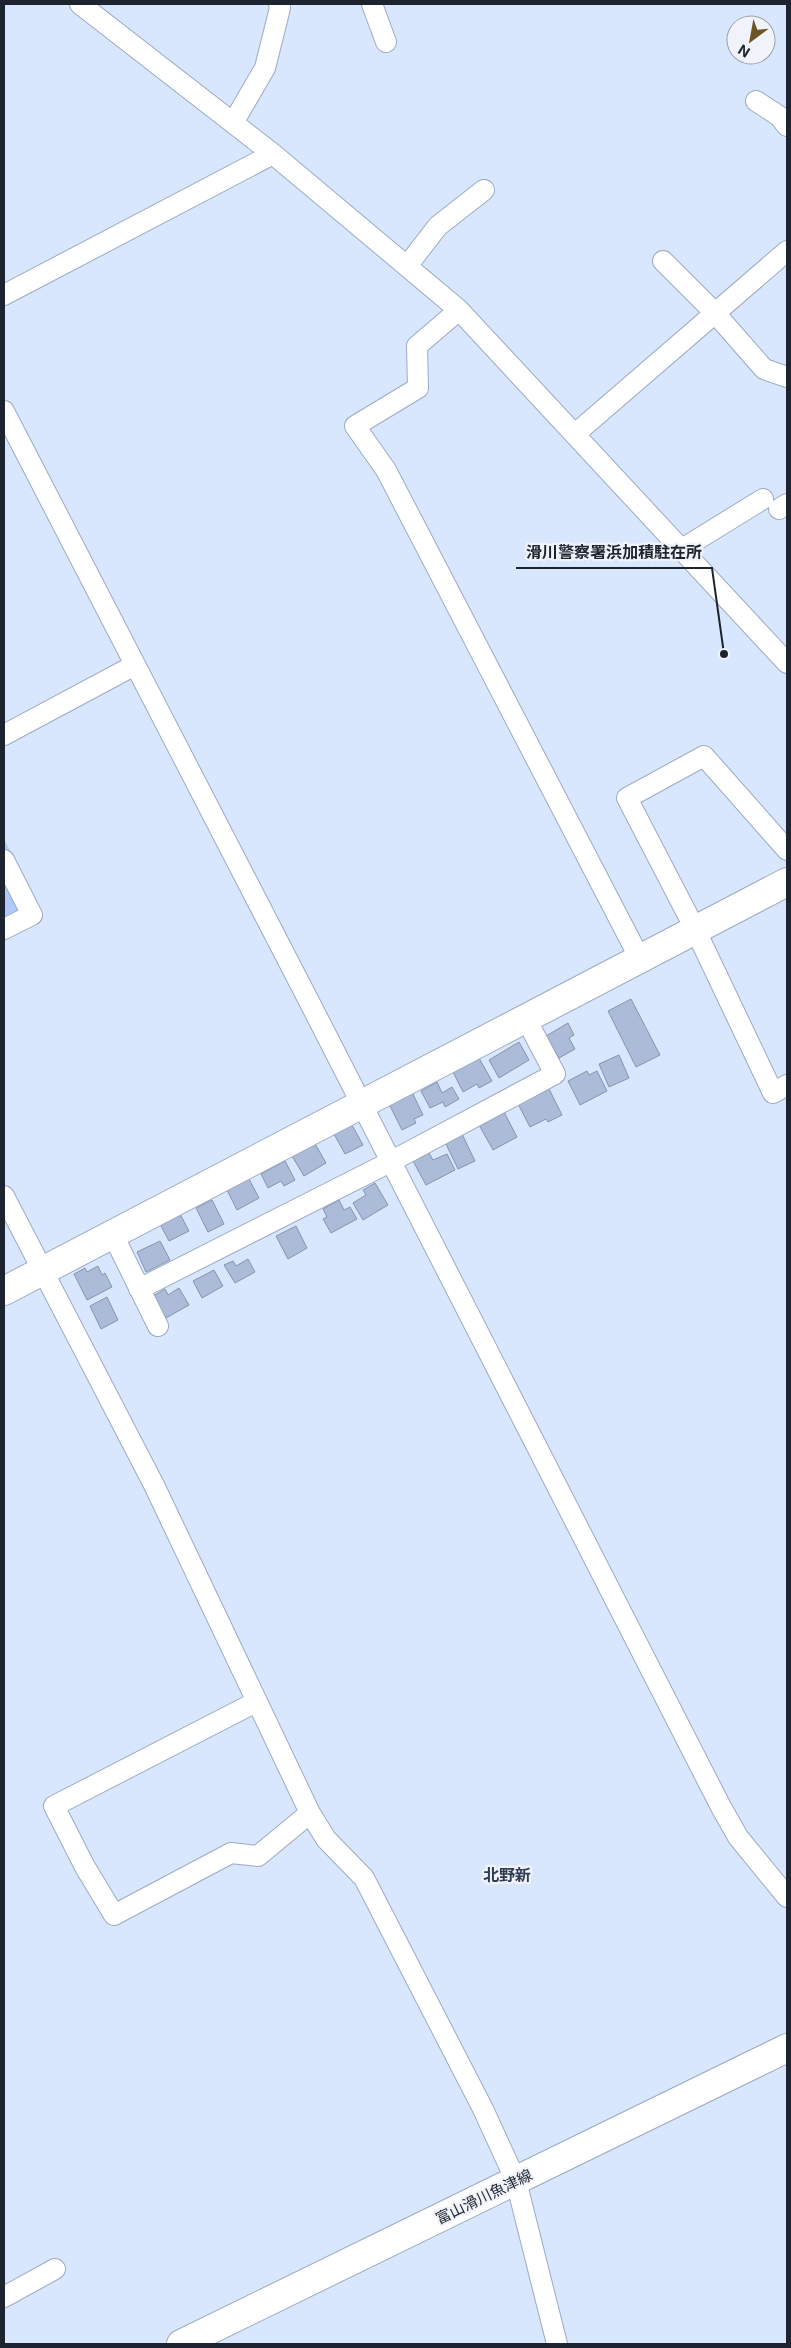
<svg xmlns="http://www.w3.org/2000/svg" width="791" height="2348" font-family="Inter,'Noto Sans JP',sans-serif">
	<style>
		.green { fill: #b0cbfb }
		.building { fill: #acbcd8; stroke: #8494ae }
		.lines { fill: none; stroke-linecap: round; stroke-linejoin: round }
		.street-casing { stroke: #9aaac5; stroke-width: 22 }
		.secondary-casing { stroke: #9aaac5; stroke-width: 30 }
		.street { stroke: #fff; stroke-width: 20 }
		.secondary { stroke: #fff; stroke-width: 28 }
		.labels { text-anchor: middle; stroke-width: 4.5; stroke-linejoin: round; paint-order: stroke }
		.street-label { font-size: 15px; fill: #1e242f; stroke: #f0f3f9 }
		.neighbourhood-label { font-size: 16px; font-weight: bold; fill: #2f3b52; stroke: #f0f3f9 }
		.leader { fill: none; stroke: #1e242f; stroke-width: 2 }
		.callout-dot { fill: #1e242f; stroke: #f0f3f9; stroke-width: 2 }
		.callout-label { font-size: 16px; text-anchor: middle; font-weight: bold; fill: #1e242f; stroke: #f0f3f9; stroke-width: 4.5; stroke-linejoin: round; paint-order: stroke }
	</style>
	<rect width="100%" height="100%" fill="#d9e7fe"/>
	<path class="green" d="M4 839 42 916 4 936Z"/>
	<path class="building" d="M631 999 660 1055 636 1067 608 1011Z
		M568 1023 574 1035 569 1038 575 1049 559 1058 546 1036Z
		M519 1042 529 1060 499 1078 489 1060Z
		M619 1055 629 1078 609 1087 599 1064Z
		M479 1058 492 1081 479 1088 477 1084 463 1092 453 1072Z
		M587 1071 589 1075 597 1071 607 1091 580 1105 568 1081Z
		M437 1082 442 1093 452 1087 459 1099 445 1107 443 1102 430 1108 421 1091Z
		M549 1089 562 1115 548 1122 546 1119 530 1127 518 1104Z
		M412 1092 423 1115 414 1119 416 1123 402 1130 389 1104Z
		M504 1112 517 1137 493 1150 479 1125Z
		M352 1125 363 1145 345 1154 334 1134Z
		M462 1134 475 1161 458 1169 445 1142Z
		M314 1142 326 1163 304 1176 292 1156Z
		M429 1153 433 1160 447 1154 455 1170 426 1185 413 1161Z
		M285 1161 295 1180 284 1186 281 1181 268 1188 261 1174Z
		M249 1179 259 1198 237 1210 227 1190Z
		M375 1183 388 1205 363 1220 353 1203 366 1195 363 1190Z
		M212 1200 224 1224 208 1232 196 1208Z
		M339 1200 344 1210 350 1207 357 1219 331 1233 323 1219 327 1217 323 1209Z
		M180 1214 189 1231 169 1241 160 1224Z
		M296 1226 307 1248 288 1259 276 1236Z
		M160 1241 170 1260 146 1272 137 1252Z
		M248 1259 255 1272 235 1283 224 1265 233 1261 236 1266Z
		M98 1266 102 1275 105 1273 112 1287 87 1300 74 1274 85 1268 87 1272Z
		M214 1270 223 1286 202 1298 193 1281Z
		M179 1288 189 1305 166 1318 153 1296 165 1289 168 1295Z
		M107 1297 118 1320 101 1329 90 1306Z"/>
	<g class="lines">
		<g class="street-casing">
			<path id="street" d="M80 4 273 154 459 310 787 663
				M372 4 386 42
				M756 101 779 116 787 126
				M233 123 265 68 280 8 279 4
				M663 261 715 313 764 369 787 377
				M407 266 438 226 484 190
				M4 295 273 154
				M459 310 417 346 418 388 355 426 386 470 640 959
				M4 411 313 1009 721 1807 738 1837 787 1897
				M575 434 787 251
				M779 509 787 504
				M682 549 763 499
				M4 735 135 665
				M787 850 704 756 627 798 695 929 773 1093 787 1085
				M4 860 32 915 4 929
				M4 1196 154 1485 310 1813 326 1839 364 1878 483 2109 516 2181 557 2344
				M113 1235 158 1326
				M139 1289 390 1162 555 1074 526 1019
				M256 1702 54 1806 85 1867 114 1915 231 1853 258 1856 310 1813
				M4 2297 55 2269"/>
		</g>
		<g class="secondary-casing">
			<path id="secondary" d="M4 1291 787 882
				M181 2344 787 2048"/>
		</g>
		<use href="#street" class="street"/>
		<use href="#secondary" class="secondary"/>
	</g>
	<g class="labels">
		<g class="street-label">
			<text transform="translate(484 2197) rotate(-26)" y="5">富山滑川魚津線</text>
		</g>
		<g class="neighbourhood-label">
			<text x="507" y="1881">北野新</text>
		</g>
	</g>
	<path class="leader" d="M724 654L712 568H516"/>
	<circle class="callout-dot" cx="724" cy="654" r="5"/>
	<g class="callout-label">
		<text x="614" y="558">滑川警察署浜加積駐在所</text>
	</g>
	<rect width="791" height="2348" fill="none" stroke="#1e242f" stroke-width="10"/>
	<g transform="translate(751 40) rotate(212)"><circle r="24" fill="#f0f3f9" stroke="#9ca0a8"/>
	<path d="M0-4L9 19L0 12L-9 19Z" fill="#6d5525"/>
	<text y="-8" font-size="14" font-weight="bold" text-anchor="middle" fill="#1e242f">N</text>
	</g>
</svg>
